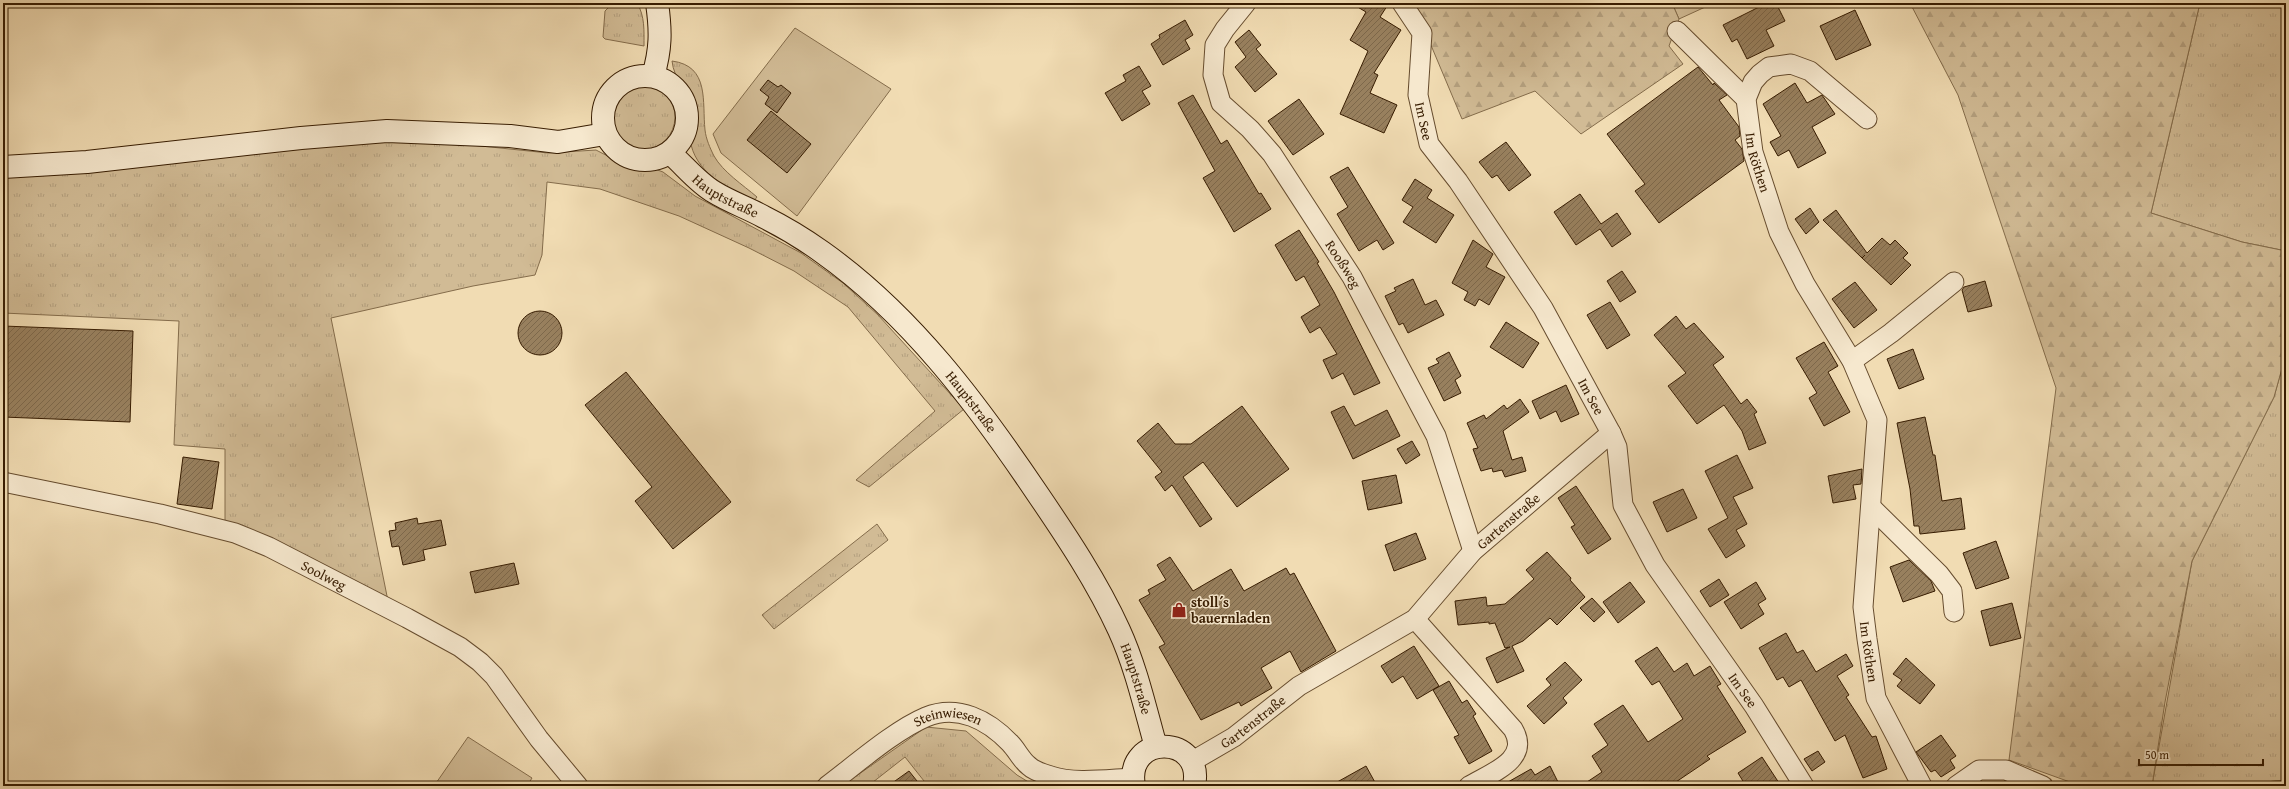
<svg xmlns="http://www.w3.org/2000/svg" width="2289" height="789" font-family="'Gentium Book Plus',serif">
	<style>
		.grass { fill: url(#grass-tufts); stroke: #846c4b }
		.forest { fill: url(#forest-firs); stroke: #846c4b }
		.garden { fill: #d1bb95; stroke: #846c4b }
		.building { fill: url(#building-hatch); stroke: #371c01 }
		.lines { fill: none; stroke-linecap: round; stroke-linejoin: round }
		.minor-casing { stroke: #664c2e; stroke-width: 21 }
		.secondary-casing { stroke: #371c01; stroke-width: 24 }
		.minor { stroke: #f6e8ce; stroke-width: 19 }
		.secondary { stroke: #f6e8ce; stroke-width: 22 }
		.labels { text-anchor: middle; stroke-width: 3; stroke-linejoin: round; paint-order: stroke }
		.street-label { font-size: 14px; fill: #371c01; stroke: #f6e8ce }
		.poi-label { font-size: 14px; font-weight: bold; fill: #371c01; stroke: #f6e8ce; text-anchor: start }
	</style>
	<defs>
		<pattern id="grass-tufts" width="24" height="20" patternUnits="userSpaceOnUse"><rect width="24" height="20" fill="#d1bb95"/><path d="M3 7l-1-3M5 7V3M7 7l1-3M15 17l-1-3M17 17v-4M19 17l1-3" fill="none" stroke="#b4a07f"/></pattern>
		<pattern id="forest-firs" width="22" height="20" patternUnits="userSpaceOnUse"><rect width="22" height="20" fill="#d1bb95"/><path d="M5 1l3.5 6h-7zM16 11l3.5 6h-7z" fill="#b4a07f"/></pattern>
		<pattern id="building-hatch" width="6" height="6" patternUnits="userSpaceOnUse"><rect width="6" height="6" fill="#98805e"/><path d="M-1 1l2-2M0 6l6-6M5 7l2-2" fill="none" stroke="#7d684b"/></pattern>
	</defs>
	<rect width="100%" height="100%" fill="#f1dcb3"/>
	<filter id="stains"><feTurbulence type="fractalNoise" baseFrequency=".005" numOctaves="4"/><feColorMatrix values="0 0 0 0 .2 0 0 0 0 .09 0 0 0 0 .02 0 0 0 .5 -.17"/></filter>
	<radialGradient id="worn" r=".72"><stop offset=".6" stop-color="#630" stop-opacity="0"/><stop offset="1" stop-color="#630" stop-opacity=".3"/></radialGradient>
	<path class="grass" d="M613 3H637C645 16 644 31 644 46L605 39 603 37 605 11Z
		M1672 3H1714L1679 19Z
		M2200 3H2286V251L2242 242 2151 213Z
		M672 61C710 66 702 102 705 130 706 139 710 148 714 156 723 172 743 185 757 197L753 202C727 188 694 172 690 139 689 127 694 117 691 105 687 88 674 80 672 61Z
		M609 117a33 33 0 1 1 66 0a33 33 0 1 1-66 0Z
		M414 139 548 153 596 150 629 167 655 169 663 172 695 196 801 253 843 283 878 315 964 409 869 487 856 480 935 411 848 307 794 271 749 248 679 216 600 189 547 182 542 255 535 275 473 286 331 318 388 601 225 522V449L174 445 179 321 3 313V178L347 143Z
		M2286 354V780L2225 786H2152L2192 561 2274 397Z
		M877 524 888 540 774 629 762 615Z
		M926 727 966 731 1017 775 1035 786H928L905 757 868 786H842Z"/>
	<path class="forest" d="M1406 3H1672L1679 19 1669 46 1683 64 1581 134 1535 91 1462 119 1425 31Z
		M1910 3H2200L2151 213 2242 242 2286 251V354L2274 397 2192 561 2165 702 2152 786H2081L2009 760 2056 388 1958 95Z
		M2286 780V786H2225Z"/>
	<path class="garden" d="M795 28 891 89 797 216 721 153 713 134Z
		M468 737 532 778 527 786H434Z"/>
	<path class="building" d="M1351 3H1389L1380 17 1401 30 1374 73 1378 75 1370 93 1397 105 1384 133 1340 114 1368 51 1350 40 1366 12Z
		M1767 3H1776L1785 21 1766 30 1774 46 1747 59 1737 39 1732 42 1723 25Z
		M1855 10 1871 45 1836 60 1820 26Z
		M1185 20 1193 35 1185 40 1190 49 1163 65 1151 44 1160 38 1159 35Z
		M1249 30 1261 45 1256 49 1277 74 1255 92 1235 67 1246 57 1235 42Z
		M1139 66 1151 86 1142 91 1150 104 1122 121 1105 93 1126 81 1123 75Z
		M1698 67 1713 85 1714 83 1727 95 1719 100 1739 127 1740 136 1735 140 1742 149 1744 161 1659 223 1635 191 1645 184 1607 134Z
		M768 80 778 87 781 85 791 93 777 113 765 104 769 97 760 90Z
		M1795 83 1807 103 1822 95 1835 114 1812 127 1826 153 1798 168 1789 150 1778 156 1770 142 1781 136 1763 104Z
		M1193 95 1221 144 1227 140 1259 194 1261 193 1271 209 1234 232 1203 178 1215 171 1178 103Z
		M1299 99 1324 134 1293 155 1268 121Z
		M771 111 811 144 787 173 747 140Z
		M1506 142 1531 175 1509 191 1497 175 1492 178 1479 162Z
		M1348 167 1394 243 1383 250 1377 240 1359 251 1337 214 1348 207 1330 177Z
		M1415 179 1432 190 1427 198 1454 215 1436 243 1403 222 1413 207 1402 200Z
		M1580 194 1601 224 1617 213 1631 234 1612 247 1600 229 1576 245 1554 212Z
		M1810 208 1819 222 1806 234 1795 219Z
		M1836 210 1867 253 1882 238 1890 245 1895 240 1908 253 1903 258 1911 265 1891 285 1862 258 1865 255 1862 258 1823 220Z
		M1299 230 1319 262 1317 263 1334 292 1380 383 1354 395 1343 373 1332 379 1323 360 1337 354 1320 327 1310 333 1301 317 1320 305 1304 276 1296 281 1275 245Z
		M1473 240 1493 254 1486 267 1505 277 1489 305 1479 299 1475 306 1464 300 1468 292 1452 283Z
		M1622 271 1636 292 1620 302 1607 281Z
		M1413 279 1425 305 1436 300 1444 315 1408 333 1403 323 1399 325 1385 296 1396 291 1394 288Z
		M1985 281 1992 306 1968 312 1962 290 1964 287Z
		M1855 282 1877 310 1854 328 1832 299Z
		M1610 302 1630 335 1607 349 1587 315Z
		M518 333a22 22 0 1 1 44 0a22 22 0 1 1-44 0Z
		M1676 316 1686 329 1694 323 1724 357 1713 365 1741 404 1747 399 1757 412 1754 414 1766 443 1749 450 1742 431 1724 405 1697 424 1668 386 1686 373 1654 335Z
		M1506 322 1539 343 1523 368 1490 347Z
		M3 326 133 331 130 422 3 417Z
		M1824 342 1838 366 1828 372 1850 412 1824 426 1809 398 1817 393 1796 358Z
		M1913 349 1924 379 1899 389 1887 359Z
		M1449 352 1461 376 1455 380 1461 393 1444 401 1428 368 1439 363 1436 359Z
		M626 372 731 502 673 549 635 501 652 487 585 405Z
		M1566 385 1579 414 1561 422 1556 411 1540 419 1532 401Z
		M1520 399 1529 412 1503 431 1512 460 1522 457 1526 471 1505 477 1502 470 1493 472 1492 468 1481 471 1473 449 1478 448 1467 423 1484 415 1486 419 1504 405 1507 409Z
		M1242 406 1289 469 1237 507 1203 462 1183 477 1212 519 1200 527 1172 485 1165 491 1155 477 1162 472 1137 441 1158 423 1175 444H1191Z
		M1344 406 1355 426 1387 410 1400 436 1353 459 1331 412Z
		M1925 417 1933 455H1935L1942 501 1961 498 1965 529 1920 534 1919 526H1914L1910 489 1897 423Z
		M1412 441 1420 455 1406 464 1397 449Z
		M1737 455 1753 488 1733 497 1747 524 1736 530 1745 546 1726 558 1708 529 1728 518 1705 471Z
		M183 457 219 462 212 509 177 504Z
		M1862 469 1861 484 1853 485 1856 499 1833 503 1828 476Z
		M1396 475 1402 503 1368 510 1362 481Z
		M1576 486 1611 539 1588 554 1571 527 1575 525 1558 498Z
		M1683 489 1697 518 1667 532 1653 502Z
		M417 518 418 524 441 520 446 545 423 550 425 560 403 565 399 546 392 547 389 531 396 530 395 523Z
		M1416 533 1426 559 1394 571 1385 545Z
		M1996 541 2009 578 1976 589 1963 553Z
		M1547 552 1571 578 1570 580 1585 597 1557 625 1550 618 1523 641 1512 646 1524 671 1497 683 1486 658 1510 647 1505 648 1495 623 1489 624V622L1458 625 1455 601 1486 597 1487 606 1505 604 1534 579 1526 570Z
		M1170 557 1193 591 1231 569 1244 591 1286 568 1290 575 1294 573 1336 651 1301 672 1290 651 1261 668 1272 688 1241 706 1239 702 1201 720 1159 647 1165 644 1139 600 1150 594 1148 590 1166 580 1157 565Z
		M1909 560 1931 581 1935 591 1903 602 1890 567Z
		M514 563 519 584 475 593 470 572Z
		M1719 579 1729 595 1710 607 1700 591Z
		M1630 582 1645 602 1618 623 1603 602Z
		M1756 582 1766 599 1758 604 1764 614 1741 629 1724 602Z
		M1592 598 1605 612 1594 622 1580 608Z
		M2012 603 2021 638 1990 646 1981 611Z
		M1786 633 1797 653 1803 650 1816 672 1846 654 1853 666 1837 676 1849 695 1846 697 1872 737 1876 736 1887 769 1863 778 1845 735 1835 741 1801 680 1789 687 1783 677 1777 680 1759 648Z
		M1414 646 1439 686 1417 699 1403 676 1392 683 1381 666Z
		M1657 647 1674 672 1687 663 1694 676 1710 666 1721 684 1717 686 1746 732 1707 756 1710 759 1670 786H1581L1602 772 1592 756 1608 745 1594 724 1623 705 1648 742 1683 719 1659 681 1652 685 1635 661Z
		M1906 658 1935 685 1920 704 1897 686 1902 680 1893 674Z
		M1565 662 1582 680 1563 698 1567 703 1544 724 1527 706 1551 685 1546 679Z
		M1449 681 1462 703 1467 700 1476 714 1473 716 1492 751 1469 764 1454 737 1459 735 1433 690Z
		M1941 735 1956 756 1950 760 1955 768 1941 777 1935 770 1931 772 1916 752Z
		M1818 751 1825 762 1812 771 1804 759Z
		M1762 757 1781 786H1746L1738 773Z
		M1366 766 1377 786H1330Z
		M1550 766 1560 786H1501L1531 769 1535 775Z
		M909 771 921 786H888Z"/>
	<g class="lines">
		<g class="minor-casing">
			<g id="minor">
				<path id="s1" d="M1246 3 1225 29 1215 45 1213 75 1221 103 1250 129 1272 154 1352 277 1436 436 1473 551"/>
				<path id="s2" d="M1402 3 1422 33 1418 95 1429 144 1458 181 1543 308 1611 433 1617 447 1623 505 1655 565 1754 706 1804 786"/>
				<path d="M1677 31 1746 99"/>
				<path id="s3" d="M1867 119 1810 71 1791 64 1769 67 1760 74 1753 82 1746 99 1753 152 1779 232 1805 284 1852 361 1877 420 1863 607 1867 639 1876 698 1922 786"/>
				<path d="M1852 361 1891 333 1954 282"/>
				<path id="s4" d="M3 482 160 514 235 533 269 547 407 618 460 647 480 662 494 676 539 739 578 786"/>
				<path d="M1871 507 1939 574 1952 591 1954 612"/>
				<path d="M1415 619 1513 729C1531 760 1491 773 1469 786"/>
				<path id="s5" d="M1191 762 1234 737 1299 686 1415 619 1473 551 1611 433"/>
				<path id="s6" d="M827 786C855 765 895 730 926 717 958 704 988 720 1010 743 1017 750 1021 760 1029 766 1034 771 1044 774 1051 776 1073 784 1109 779 1132 778"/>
				<path d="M1956 786 1979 770H2006L2043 786"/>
			</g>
		</g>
		<g class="secondary-casing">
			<g id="secondary">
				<circle cx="645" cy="118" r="42"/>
				<path d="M653 76C661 49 661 31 657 3"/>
				<path id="s7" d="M670 153C684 165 698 183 714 192 730 202 748 208 764 217 784 227 804 239 822 252 911 315 977 404 1037 493 1067 537 1097 582 1119 630 1136 667 1145 708 1156 747"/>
				<path d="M3 167 87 162 301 138 387 131 510 136 558 142 605 134"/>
				<path d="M1134 786C1124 733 1205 734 1194 786"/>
			</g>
		</g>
		<use href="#minor" class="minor"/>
		<use href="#secondary" class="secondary"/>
	</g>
	<defs>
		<g id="shop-bare" transform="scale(1.2)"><path d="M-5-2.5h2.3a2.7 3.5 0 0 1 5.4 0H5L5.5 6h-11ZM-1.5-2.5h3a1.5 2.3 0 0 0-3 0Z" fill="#8f2418" stroke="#f6e8ce" stroke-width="2.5" paint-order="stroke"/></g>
	</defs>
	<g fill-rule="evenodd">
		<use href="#shop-bare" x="1179" y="610"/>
	</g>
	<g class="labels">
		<g class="street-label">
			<text dy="5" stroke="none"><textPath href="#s2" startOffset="125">Im See</textPath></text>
			<text dy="5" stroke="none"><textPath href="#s3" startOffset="222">Im Röthen</textPath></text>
			<text dy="5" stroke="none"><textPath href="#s7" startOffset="71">Hauptstraße</textPath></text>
			<text dy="5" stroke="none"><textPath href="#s1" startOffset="315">Rooßweg</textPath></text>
			<text dy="5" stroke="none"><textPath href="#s2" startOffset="449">Im See</textPath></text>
			<text dy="5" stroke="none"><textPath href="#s7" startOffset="395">Hauptstraße</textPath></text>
			<text dy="5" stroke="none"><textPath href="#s5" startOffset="402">Gartenstraße</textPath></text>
			<text dy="5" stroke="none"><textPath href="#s4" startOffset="336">Soolweg</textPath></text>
			<text dy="5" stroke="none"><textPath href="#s3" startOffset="740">Im Röthen</textPath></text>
			<text dy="5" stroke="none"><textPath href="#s7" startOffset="719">Hauptstraße</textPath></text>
			<text dy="5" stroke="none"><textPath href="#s2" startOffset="785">Im See</textPath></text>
			<text dy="5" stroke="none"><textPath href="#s5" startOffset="74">Gartenstraße</textPath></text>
			<text dy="5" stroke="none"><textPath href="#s6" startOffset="143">Steinwiesen</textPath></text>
		</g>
		<g class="poi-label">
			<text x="1191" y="607">stoll´s<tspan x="1191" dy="16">bauernladen</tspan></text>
		</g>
	</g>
	<rect width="2289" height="789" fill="none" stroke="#f1dcb3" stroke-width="16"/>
	<rect x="4" y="4" width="2281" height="781" fill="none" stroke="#371c01" stroke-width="2"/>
	<rect x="8" y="8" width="2273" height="773" fill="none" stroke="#371c01"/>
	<path d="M2139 759v6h124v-6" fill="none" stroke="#371c01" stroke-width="2"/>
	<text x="2145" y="759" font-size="12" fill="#371c01" stroke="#f6e8ce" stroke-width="3" paint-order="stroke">50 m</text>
	<rect width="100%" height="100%" filter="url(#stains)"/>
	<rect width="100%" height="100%" fill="url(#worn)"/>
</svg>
